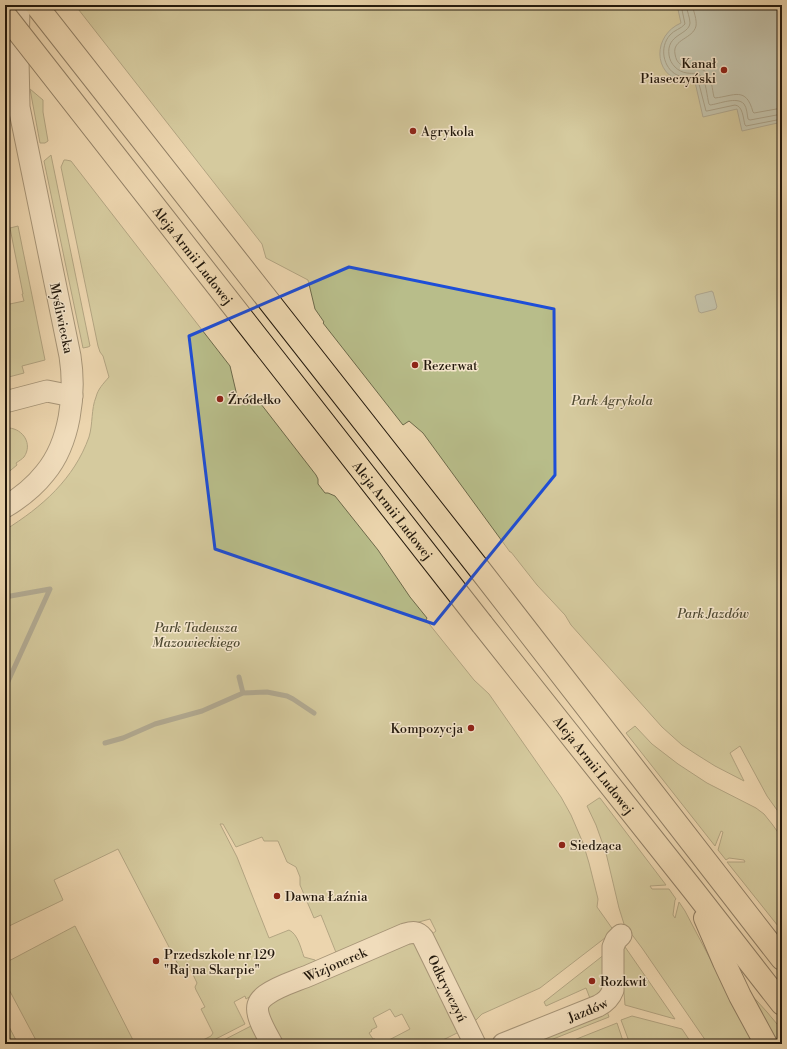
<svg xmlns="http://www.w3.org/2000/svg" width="787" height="1049" font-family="'Libre Bodoni',serif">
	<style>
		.green { fill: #b8bd8a; stroke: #6d6a4b }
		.water { fill: #9ab7b2; stroke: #6a7770 }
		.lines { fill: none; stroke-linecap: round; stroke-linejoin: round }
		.shore { stroke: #5e685f; stroke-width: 1 }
		.stream { stroke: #6a7770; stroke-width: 5 }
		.minor-casing { stroke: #544834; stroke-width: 23 }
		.major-casing { stroke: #22180c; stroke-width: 24 }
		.minor { stroke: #f3e4ca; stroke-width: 21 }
		.major { stroke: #ecd6ae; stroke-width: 22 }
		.major-bridge-casing { stroke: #22180c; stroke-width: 24; stroke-linecap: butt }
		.major-bridge { stroke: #ecd6ae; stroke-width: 22 }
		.marked { fill: none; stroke: #1d4ed8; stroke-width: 3; stroke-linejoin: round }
		.poi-dot { fill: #8f2418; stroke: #f3e4ca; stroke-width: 1.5 }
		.labels { text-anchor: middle; stroke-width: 3; stroke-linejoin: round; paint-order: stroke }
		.poi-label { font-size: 13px; fill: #22180c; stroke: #f3e4ca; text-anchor: start }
		.street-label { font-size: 13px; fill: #22180c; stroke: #f3e4ca }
		.park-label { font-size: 13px; font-style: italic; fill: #4f4a32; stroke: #f3e4ca }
	</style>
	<rect width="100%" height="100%" fill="#ecd6ae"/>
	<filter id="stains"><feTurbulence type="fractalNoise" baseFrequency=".005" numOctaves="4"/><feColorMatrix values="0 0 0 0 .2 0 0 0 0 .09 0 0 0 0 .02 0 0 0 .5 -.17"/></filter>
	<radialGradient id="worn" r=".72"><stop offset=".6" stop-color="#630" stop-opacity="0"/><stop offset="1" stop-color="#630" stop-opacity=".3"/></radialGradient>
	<path class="green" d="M75 5H782V817L767 796 740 746 730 753 744 781 715 766 699 756 682 745 662 727 571 625 565 615 537 585 511 552H510L423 433 409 421 403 425 323 323 324 322 315 309 308 280 266 258 262 244Z
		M30 89 43 100V112L48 141 45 143H40Z
		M51 155 90 346 88 347 83 348 44 161Z
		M64 160H66L71 161 230 366 238 400 254 395 316 475 318 479V484L325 493H328L335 496 378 550 410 597 427 618 426 620 474 680 489 694 561 797 571 815 583 843 589 863 598 899 597 907 614 931 540 988 482 1014 471 1025 432 934 436 931 430 919 404 926 337 955 321 915 314 918 300 885V877L296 867 287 862 278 841H264L262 837 236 847 223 824H220L237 857 269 938 289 930C298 934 301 949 304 957L315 960 316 964 270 984 246 999 245 996 234 1002 245 1024 206 1044H195L211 1036 213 1033 201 1009 205 1007 196 990 195 987 197 983 189 966 181 970 118 849 54 880 63 900 5 928V530C42 507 74 479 89 437 93 424 91 409 96 397 98 389 103 384 109 377L103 356 100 352 98 346 61 167Z
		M18 226 45 360 22 366 24 373 5 378V305L24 301 22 294H23L10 228Z
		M9 428C23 429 33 444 24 457 22 459 19 461 16 463L17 465 5 475V429Z
		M635 726 652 744 678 764 707 783 756 808 764 814 772 824 782 838V931L727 862H745L744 860 729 858 726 860 718 850 723 832 721 831 715 846 626 733Z
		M599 798H600L666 885 650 886 652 889H669L676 899 675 900 673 915 675 918 679 902 685 911 755 1044H708L642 948 624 924 619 908 606 853 596 825 587 806Z
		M75 926 135 1044H38L5 982V963Z
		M414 941 459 1032 435 1044H391L389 1040 410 1029 402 1014 395 1017 390 1009 373 1018 377 1027 371 1030 372 1031 369 1033 373 1039H375L377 1042H379L380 1044H276L263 1010 267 1004Z
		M623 944 675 1019 625 1005 621 956Z
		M605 954 604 990 591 1001 586 988 546 1006 544 1002Z
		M747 990 767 1012 782 1030V1044H776Z
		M607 1011 609 1017 543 1043 541 1038Z
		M632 1016 682 1029 692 1044H630L621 1020Z
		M5 1019 18 1044H5Z
		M617 1023 624 1044H564Z
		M258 1025 267 1044H216L251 1026Z"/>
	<path class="water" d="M677 5H782V122L742 131 737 109 703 117 695 82C691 82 687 83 683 82 652 74 653 35 681 23Z
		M712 291V292H713L717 307 716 308V309L701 313 700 312H699L695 296H696V295Z"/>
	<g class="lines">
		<path class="shore" d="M681 5 685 24C681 29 674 30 670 35 659 47 663 68 677 75 685 79 693 77 698 80L706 111H707L735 105C743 106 743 118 745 125L746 126 782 119
			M686 5C687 11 690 18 690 23 689 35 666 34 669 55 670 64 678 72 687 73 693 74 698 72 702 77 706 82 707 97 709 104L710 105C719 104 737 96 744 104 747 108 747 114 748 119L750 120 782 114
			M692 5C694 12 697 20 696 26 693 39 672 39 675 54 678 74 697 62 707 73 712 79 712 89 714 97L715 98C734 96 746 86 753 112L754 113 782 108"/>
		<path class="stream" d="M5 597 50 589 5 688
			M239 677 243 693
			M105 743 123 738 155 724 202 711 243 693 267 692 287 696 293 699 314 713"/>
		<g class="minor-casing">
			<g id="minor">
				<path d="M5 402 47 391 72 396"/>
				<path d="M5 507C20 498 34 487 45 473 70 443 76 394 70 356L19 107 18 59 19 5"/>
				<path id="s1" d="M272 1044C267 1034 255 1016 258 1005 259 1001 262 998 266 995 278 986 296 981 310 975 342 961 373 948 405 934 412 932 418 931 423 938L475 1044"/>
				<path id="s2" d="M503 1044 598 1006C606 1002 610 998 613 990V947L616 940 621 935"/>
			</g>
		</g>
		<g class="major-casing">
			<g id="major">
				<path d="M36 5 477 566 782 959"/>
				<path id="s3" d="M482 624 694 891 782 1004"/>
				<path d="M705 918 724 962 740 996 766 1044"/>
			</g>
		</g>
		<use href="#minor" class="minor"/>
		<use href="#major" class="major"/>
		<g class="major-bridge-casing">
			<g id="major-bridge">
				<path id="s4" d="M5 15 482 624"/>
			</g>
		</g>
		<use href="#major-bridge" class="major-bridge"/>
	</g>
	<path d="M0 0H787V1049H0ZM349 267 554 309 555 475 434 624 215 549 189 336Z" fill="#ecd6ae" fill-opacity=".55" fill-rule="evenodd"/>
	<path class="marked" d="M349 267 554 309 555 475 434 624 215 549 189 336Z"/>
	<g class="poi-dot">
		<circle cx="724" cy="70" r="4"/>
		<circle cx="413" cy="131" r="4"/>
		<circle cx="415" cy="365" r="4"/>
		<circle cx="220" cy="399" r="4"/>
		<circle cx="471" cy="728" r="4"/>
		<circle cx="562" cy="845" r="4"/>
		<circle cx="277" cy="896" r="4"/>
		<circle cx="156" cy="961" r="4"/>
		<circle cx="592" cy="981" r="4"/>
	</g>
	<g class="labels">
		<g class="poi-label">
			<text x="716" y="68" text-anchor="end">Kanał<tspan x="716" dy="15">Piaseczyński</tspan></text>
			<text x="421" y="136">Agrykola</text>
			<text x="423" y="370">Rezerwat</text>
			<text x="228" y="404">Źródełko</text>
			<text x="463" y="733" text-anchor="end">Kompozycja</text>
			<text x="570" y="850">Siedząca</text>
			<text x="285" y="901">Dawna Łaźnia</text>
			<text x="164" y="959">Przedszkole nr 129<tspan x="164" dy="15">"Raj na Skarpie"</tspan></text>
			<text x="600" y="986">Rozkwit</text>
		</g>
		<g class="street-label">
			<text dy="5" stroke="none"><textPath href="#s4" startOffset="305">Aleja Armii Ludowej</textPath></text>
			<text transform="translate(62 318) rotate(78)" y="5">Myśliwiecka</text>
			<text dy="5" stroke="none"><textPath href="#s4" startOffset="629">Aleja Armii Ludowej</textPath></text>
			<text dy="5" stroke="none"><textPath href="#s3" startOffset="180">Aleja Armii Ludowej</textPath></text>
			<text dy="5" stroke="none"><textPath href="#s1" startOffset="131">Wizjonerek</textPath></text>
			<text dy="5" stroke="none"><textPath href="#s1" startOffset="283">Odkrywczyń</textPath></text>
			<text dy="5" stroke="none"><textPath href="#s2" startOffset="91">Jazdów</textPath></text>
		</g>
		<g class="park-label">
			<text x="612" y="405">Park Agrykola</text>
			<text x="713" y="618">Park Jazdów</text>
			<text x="196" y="632">Park Tadeusza<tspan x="196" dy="15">Mazowieckiego</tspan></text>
		</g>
	</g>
	<rect width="787" height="1049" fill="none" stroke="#ecd6ae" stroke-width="20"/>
	<rect x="6" y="6" width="775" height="1037" fill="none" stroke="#22180c" stroke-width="2"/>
	<rect x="10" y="10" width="767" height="1029" fill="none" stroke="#22180c"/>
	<rect width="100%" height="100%" filter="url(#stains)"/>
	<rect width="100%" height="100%" fill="url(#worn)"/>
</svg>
